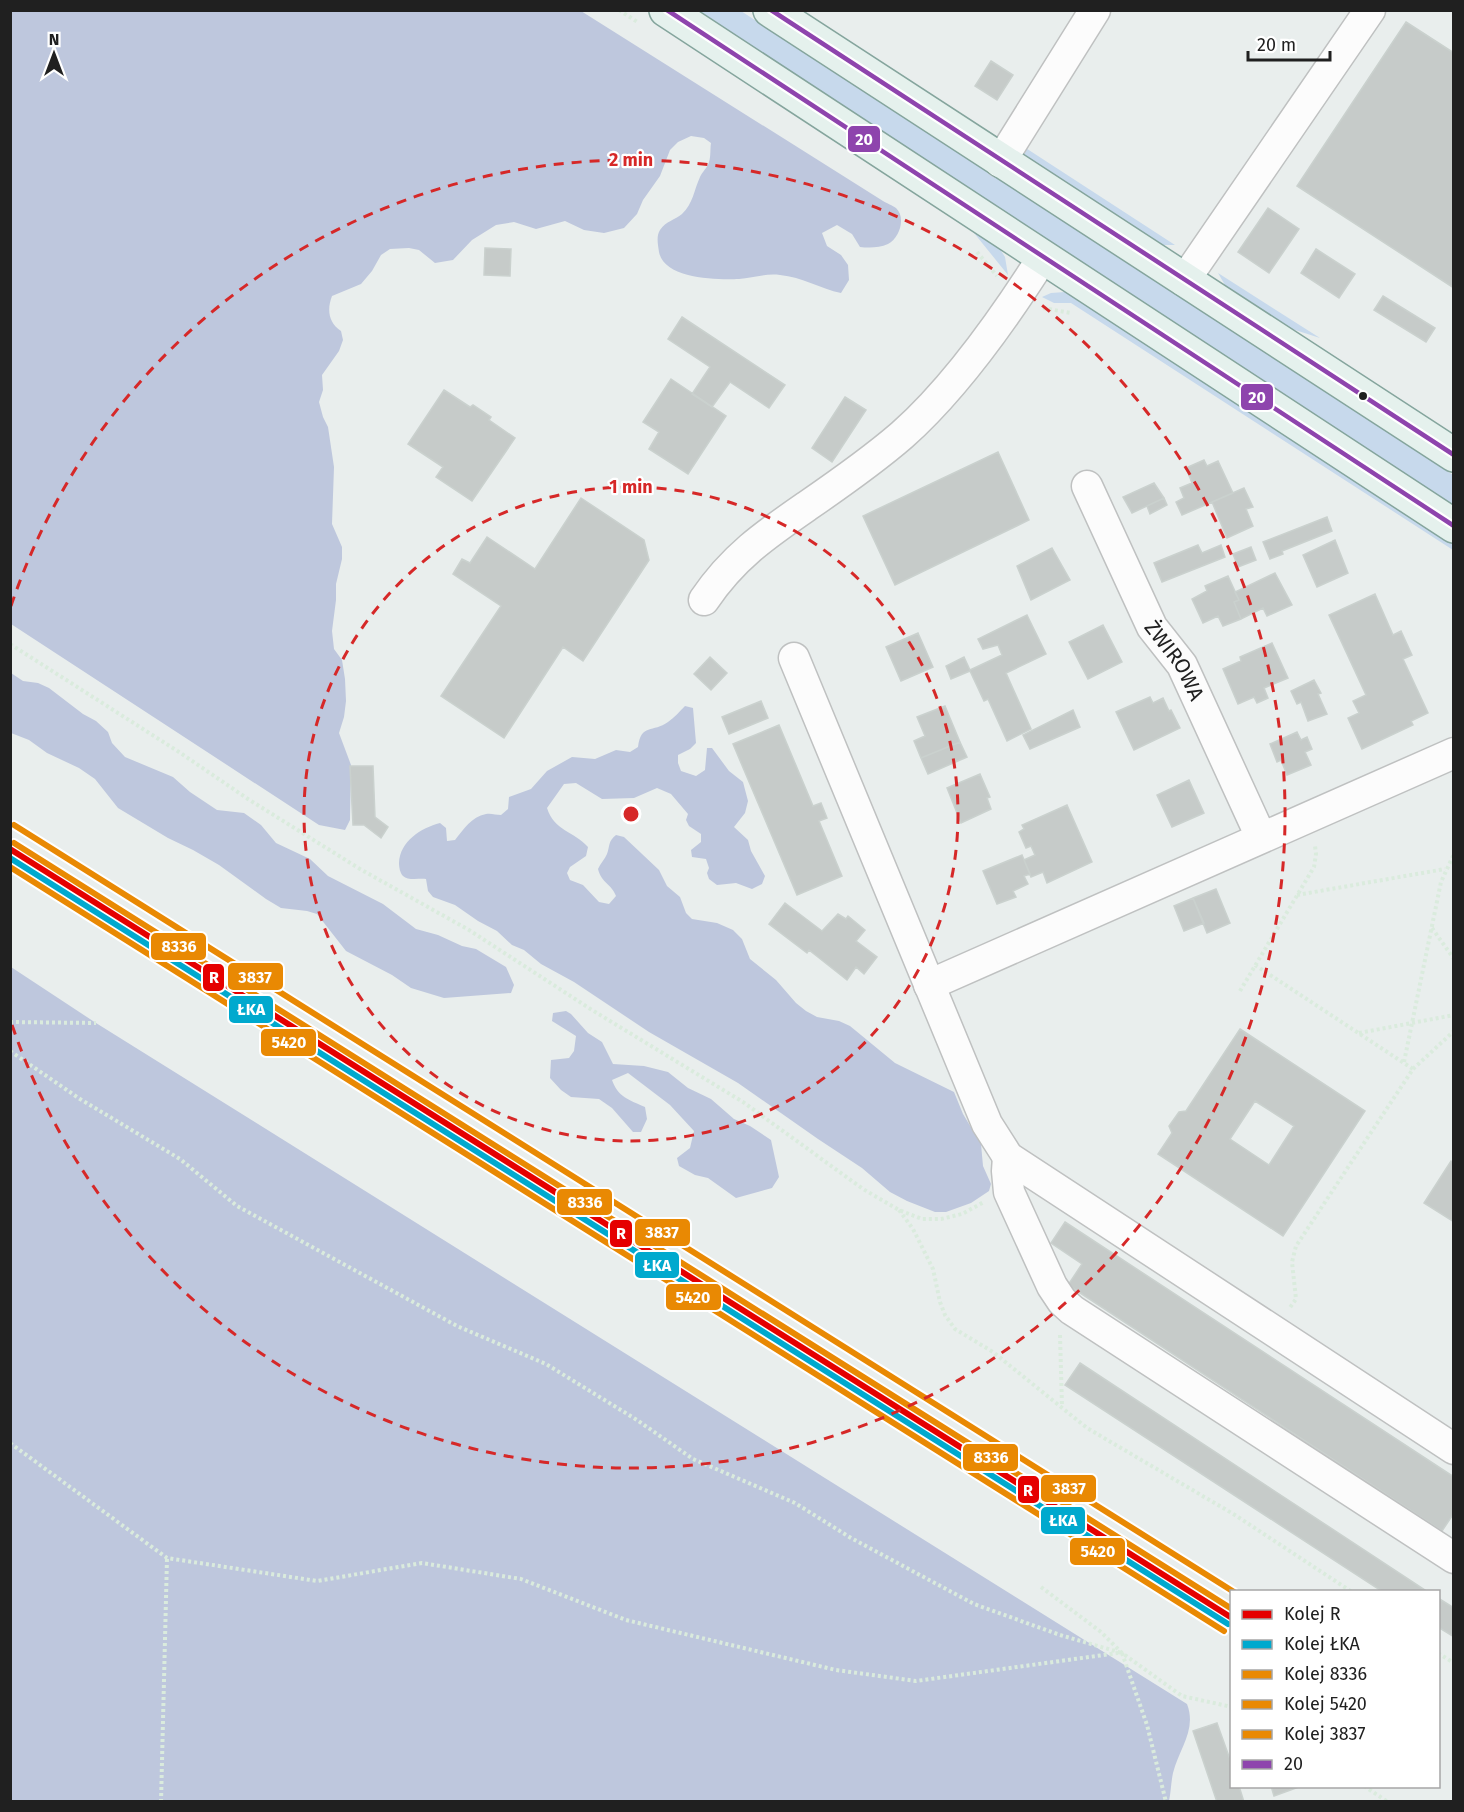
<svg xmlns="http://www.w3.org/2000/svg" width="1464" height="1812" font-family="'Fira Sans',sans-serif">
	<style>
		.grass { fill: #c7d9ec }
		.forest { fill: #bec7dd }
		.building { fill: #c6cbc9; stroke: #cad1ce; stroke-width: 1.5; fill-rule: evenodd }
		.lines { fill: none; stroke-linecap: round; stroke-linejoin: round }
		.minor-casing { stroke: #bfc1c1; stroke-width: 33 }
		.major-casing { stroke: #85a59d; stroke-width: 36 }
		.path { stroke: #daebdd; stroke-width: 4; stroke-dasharray: 3 3; stroke-linecap: butt }
		.minor { stroke: #fcfcfc; stroke-width: 30 }
		.major { stroke: #e5f1ed; stroke-width: 33 }
		.bus-1-casing { stroke: #fff; stroke-width: 9 }
		.bus-1 { stroke: #8e44ad; stroke-width: 4.5 }
		.rail-1-casing { stroke: #fff; stroke-width: 10 }
		.rail-2-casing { stroke: #fff; stroke-width: 10 }
		.rail-3-casing { stroke: #fff; stroke-width: 10 }
		.rail-4-casing { stroke: #fff; stroke-width: 10 }
		.rail-5-casing { stroke: #fff; stroke-width: 10 }
		.rail-1 { stroke: #e50000; stroke-width: 6 }
		.rail-2 { stroke: #00a9ce; stroke-width: 6 }
		.rail-3 { stroke: #e98903; stroke-width: 6 }
		.rail-4 { stroke: #e98903; stroke-width: 6 }
		.rail-5 { stroke: #e98903; stroke-width: 6 }
		.ring { fill: none; stroke: #d62828; stroke-width: 3; stroke-dasharray: 10 8 }
		.bus-dot { fill: #202020; stroke: #fff; stroke-width: 2 }
		.labels { text-anchor: middle; stroke-width: 4.5; stroke-linejoin: round; paint-order: stroke }
		.street-label { font-size: 21px; fill: #202020; stroke: #fff }
		.centre { fill: #d62828; stroke: #fff; stroke-width: 3 }
		.ring-label { font-size: 18px; text-anchor: middle; font-weight: bold; fill: #d62828; stroke: #fff; stroke-width: 4.5; stroke-linejoin: round; paint-order: stroke }
		.line-badge { stroke: #fff; stroke-width: 2 }
		.badge-label { font-size: 16px; text-anchor: middle; font-weight: bold; fill: #fff }
	</style>
	<rect width="100%" height="100%" fill="#e9eeed"/>
	<path class="grass" d="M697 11H741L1453 475V505Z
		M1018 143 1175 245H1163L1020 153Z
		M970 228 1000 249 1005 257 1008 275Z
		M1218 273 1320 338 1292 329 1225 285Z
		M1065 292 1072 294 1453 545V550L1071 303H1054L1042 297 1051 293Z"/>
	<path class="forest" d="M10 11H581L883 201C886 203 892 205 896 208 906 217 900 238 888 244 879 248 869 248 860 247L852 234 837 225 822 233 827 246 841 255 848 265 849 280 841 293C821 289 802 277 780 275 766 273 753 278 739 279 717 280 664 279 659 252 658 245 656 236 660 230 666 221 675 220 682 214 693 204 694 190 700 177 702 172 708 167 709 162 711 156 710 149 711 143L704 138 691 136 678 142 670 150 660 176 643 200 637 214 624 228 604 233 584 230 565 221 536 229 514 222 496 225 472 240 453 260 435 263 419 250 409 248 390 249 381 255 372 271 361 284 332 296C327 309 328 322 341 331L343 340 339 351 322 375 323 390 319 402 323 417 328 427 334 467 332 524 342 547V559L336 584V600L332 631 334 649 342 660 345 679 346 701 344 717 339 733 351 765 350 820 345 830 319 825 11 624Z
		M11 673 23 681 38 683 49 688 83 714 96 721 108 732 112 743 125 757 173 777 190 792 217 810 244 813 261 825 276 843 310 859 328 876 383 904 416 929 438 935 462 946 476 949 506 967 514 985 511 993 444 998 411 988 392 975 346 951 317 914 307 911 281 908 266 899 219 865 193 850 168 838 118 808 95 779 79 768 47 753 29 740 11 733Z
		M685 706 693 708 696 743 690 749 678 755V763L681 771 696 776 705 770 707 748H712L729 771 743 782 748 801 745 813 734 827 748 840 751 851 765 876 762 884 752 889 736 883 717 885 709 879 707 873 709 868 706 859 692 857 691 850 701 842V834L689 826 686 820 688 814 671 794 657 788 634 798 602 799 576 783 564 784 547 808C554 831 574 831 588 847L586 856 570 867 567 873 570 880 583 885 599 902 609 904 616 896C611 883 602 884 598 869 600 864 605 859 607 854 610 846 608 841 616 835L624 837 659 870 667 886 680 897 686 913 692 919 717 923 733 930 742 939 750 959 776 980 796 1003 806 1011 817 1017 839 1021 850 1026 895 1063 954 1092 963 1114 981 1144 983 1166 991 1184 989 1191 971 1203 946 1212H935L907 1201 890 1192 862 1168 818 1139 738 1083 649 1032 574 982 541 964 524 950 512 945 497 931 478 921 455 905 433 897 428 891 426 879C420 878 408 881 403 876 400 873 399 867 399 863 400 841 421 828 440 823L446 828 447 841 455 840C464 829 471 817 486 814 491 813 496 815 501 815L508 809 509 797 531 789 547 771 572 757 595 759 616 750 630 752 638 747C641 723 653 733 668 722 674 718 680 711 685 706Z
		M11 967 96 1023 1187 1704C1197 1730 1179 1749 1173 1773 1171 1782 1171 1792 1169 1801H11Z
		M566 1011 571 1014 588 1033 602 1042 613 1064 644 1066 668 1072 688 1088 711 1099 734 1119 750 1126 771 1140 779 1177 772 1188 736 1198 708 1178 695 1175 679 1166 677 1158 690 1148 694 1131 670 1105 628 1073 612 1080C618 1097 629 1100 645 1107L647 1119 641 1132H633L612 1108 599 1099 571 1097 561 1090 550 1078 551 1060 569 1058 574 1051 576 1036 552 1021 553 1013Z"/>
	<path class="building" d="M1406 22 1454 53V288L1297 186Z
		M991 61 1013 75 997 100 975 86Z
		M1268 208 1299 229 1269 273 1238 252Z
		M485 248 511 249 510 276 484 275Z
		M1316 249 1355 274 1339 298 1301 273Z
		M1383 296 1435 328 1426 342 1374 310Z
		M682 317 785 385 769 408 730 382 712 407 692 394 710 367 668 339Z
		M671 379 726 416 688 474 649 449 659 432 643 422Z
		M444 390 470 407 473 405 491 417 489 420 515 438 472 501 436 477 443 467 408 444Z
		M845 397 866 410 832 462 812 448Z
		M998 452 1029 520 895 585 863 516Z
		M1204 460 1207 466 1218 461 1233 493 1182 515 1176 502 1184 498 1180 488 1192 483 1186 468Z
		M1154 483 1164 498 1132 513 1123 497Z
		M1244 488 1253 507 1246 509 1253 526 1227 538 1212 502Z
		M581 498 644 540 649 560 583 661 563 647 504 738 441 696 501 606 453 574 462 559 470 563 487 537 535 569Z
		M1164 498 1167 505 1150 514 1147 506Z
		M1327 517 1332 531 1282 551 1283 554 1270 559 1263 542Z
		M1335 540 1348 573 1317 587 1303 555Z
		M1198 545 1202 553 1221 545 1225 557 1162 582 1154 563Z
		M1251 547 1256 560 1238 567 1233 554Z
		M1052 548 1070 580 1031 600 1017 566Z
		M1275 573 1292 605 1267 616 1263 608 1241 619 1234 602 1239 600 1235 592Z
		M1228 576 1239 600 1234 602 1241 619 1223 626 1218 616 1203 623 1192 599 1207 591 1205 586Z
		M1375 594 1393 635 1401 631 1412 655 1403 659 1428 713 1411 721 1413 725 1362 749 1348 718 1359 713 1353 701 1366 695 1329 615Z
		M1027 615 1046 654 1006 673 1031 729 1007 741 988 699 984 701 970 671 951 679 946 666 964 657 970 670 1002 655 998 645 983 649 978 639Z
		M1103 625 1122 662 1088 679 1069 642Z
		M918 633 933 667 901 681 886 647Z
		M1272 643 1288 678 1264 688 1268 698 1257 703 1254 697 1238 704 1223 669 1241 661 1240 657Z
		M710 657 727 673 711 690 694 674Z
		M1314 680 1321 693 1318 694 1327 714 1308 721 1301 702 1297 704 1291 691Z
		M1150 697 1153 703 1163 698 1169 711 1171 710 1180 728 1134 750 1116 712Z
		M761 701 768 718 729 734 722 717Z
		M945 706 960 742 921 758 914 741 925 736 917 717Z
		M1073 710 1080 727 1030 749 1023 735Z
		M779 725 813 806 821 803 827 818 819 821 842 876 797 895 733 744Z
		M1297 732 1301 740 1307 737 1312 749 1305 752 1311 765 1287 775 1281 760 1277 762 1270 744Z
		M960 742 967 757 928 774 921 758Z
		M350 766H373L375 817 388 827 381 838 364 825H353Z
		M980 774 990 797 987 798 991 809 961 823 947 788Z
		M1189 780 1204 813 1172 827 1157 795Z
		M1067 805 1092 862 1047 883 1043 872 1031 877 1024 860 1035 855 1031 846 1026 848 1019 832 1024 829 1022 825Z
		M1022 855 1030 874 1024 876 1028 884 1013 891 1016 897 997 904 983 871Z
		M1216 889 1230 923 1207 933 1193 898Z
		M1193 898 1204 923 1184 931 1174 906Z
		M785 903 822 931 838 914 846 919 848 916 865 930 856 941 877 957 864 974 856 967 847 980 809 950 807 953 769 924Z
		M1240 1029 1365 1111 1283 1236 1158 1154 1172 1133 1169 1126 1179 1112 1186 1111ZM1255 1101 1294 1126 1269 1165 1230 1139Z
		M1451 1161 1454 1163V1222L1424 1203Z
		M1065 1222 1454 1477V1513L1442 1531 1068 1285 1082 1264 1051 1243Z
		M1080 1363 1428 1592H1383L1065 1385Z
		M1438 1598 1454 1608V1637L1438 1627Z
		M1217 1723 1232 1765V1786H1239L1244 1802H1217L1193 1731Z
		M1271 1786H1298L1299 1787 1274 1796Z"/>
	<g class="lines">
		<g class="minor-casing">
			<g id="minor">
				<path d="M1000 162 1095 10"/>
				<path d="M1184 281 1370 10"/>
				<path id="s1" d="M1087 486 1152 627 1182 665 1188 678 1261 837"/>
				<path d="M704 600C733 557 765 535 807 506 839 484 872 461 902 435 955 388 1005 317 1043 257"/>
				<path d="M794 658 987 1124 1008 1157 1454 1449"/>
				<path d="M929 985 1454 753"/>
				<path d="M1008 1157 1007 1171 1009 1192 1052 1286 1062 1301 1072 1310 1454 1558"/>
			</g>
		</g>
		<g class="major-casing">
			<path id="major" d="M666 10 1454 526
				M770 10 1454 455"/>
		</g>
		<path class="path" d="M619 10 639 23
			M977 252 997 276
			M1043 308 1071 313
			M10 644 179 752 248 799 360 869 469 930 592 1010 743 1102 863 1189 899 1210 922 1219H941L962 1214 984 1202
			M1297 895 1445 869
			M1432 928 1454 959
			M1255 965 1413 1069 1296 1246 1292 1262 1296 1299 1289 1309
			M1240 991 1314 867 1316 854 1315 846
			M10 1022 96 1023
			M1359 1033 1454 1015
			M10 1051 80 1099 180 1159 237 1206 457 1326 546 1364 637 1420 693 1459 795 1503 851 1538 974 1604 1060 1635 1122 1653
			M1404 1062 1441 882 1454 854
			M1413 1069 1454 1031
			M899 1210 913 1229 933 1269 940 1302 945 1315 955 1329 993 1352 1087 1428 1235 1515 1352 1592
			M1060 1335 1062 1406
			M10 1443 167 1558 317 1581 422 1563 521 1579 626 1620 836 1670 916 1681 1118 1653
			M1041 1587 1101 1632 1122 1653 1182 1696 1232 1707
			M1122 1653 1147 1725 1166 1802
			M1438 1653 1454 1663
			M1364 1786 1388 1802
			M161 1802 167 1558"/>
		<use href="#minor" class="minor"/>
		<use href="#major" class="major"/>
		<g class="bus-1-casing">
			<path id="bus-1" d="M667 10 1454 526
				M771 10 1454 455"/>
		</g>
		<use href="#bus-1" class="bus-1"/>
		<g class="rail-1-casing">
			<path id="rail-1" d="M10 849 1232 1618"/>
		</g>
		<g class="rail-2-casing">
			<path id="rail-2" d="M10 858 1228 1624"/>
		</g>
		<g class="rail-3-casing">
			<path id="rail-3" d="M14 843 1232 1609"/>
		</g>
		<g class="rail-4-casing">
			<path id="rail-4" d="M10 867 1224 1631"/>
		</g>
		<g class="rail-5-casing">
			<path id="rail-5" d="M14 825 1234 1592"/>
		</g>
		<use href="#rail-1" class="rail-1"/>
		<use href="#rail-2" class="rail-2"/>
		<use href="#rail-3" class="rail-3"/>
		<use href="#rail-4" class="rail-4"/>
		<use href="#rail-5" class="rail-5"/>
	</g>
	<g class="ring">
		<circle cx="631" cy="814" r="327"/>
		<path d="M11 606A654 654 0 1 1 11 1022"/>
	</g>
	<circle class="bus-dot" cx="1363" cy="396" r="5"/>
	<g class="labels">
		<g class="street-label">
			<text dy="7" stroke="none"><textPath href="#s1" startOffset="196">ŻWIROWA</textPath></text>
		</g>
	</g>
	<circle cx="631" cy="814" r="9" class="centre"/>
	<g class="ring-label">
		<text x="631" y="166">2 min</text>
		<text x="631" y="493">1 min</text>
	</g>
	<g class="line-badge">
		<rect x="847" y="125" width="34" height="28" rx="6" fill="#8e44ad"/>
		<rect x="1240" y="383" width="34" height="28" rx="6" fill="#8e44ad"/>
		<rect x="150" y="932" width="57" height="29" rx="6" fill="#e98903"/>
		<rect x="227" y="962" width="57" height="29" rx="6" fill="#e98903"/>
		<rect x="202" y="963" width="23" height="29" rx="6" fill="#e50000"/>
		<rect x="228" y="995" width="46" height="29" rx="6" fill="#00a9ce"/>
		<rect x="260" y="1028" width="57" height="29" rx="6" fill="#e98903"/>
		<rect x="556" y="1188" width="57" height="28" rx="6" fill="#e98903"/>
		<rect x="634" y="1218" width="57" height="29" rx="6" fill="#e98903"/>
		<rect x="609" y="1219" width="24" height="29" rx="6" fill="#e50000"/>
		<rect x="634" y="1251" width="46" height="28" rx="6" fill="#00a9ce"/>
		<rect x="665" y="1283" width="57" height="28" rx="6" fill="#e98903"/>
		<rect x="962" y="1443" width="57" height="29" rx="6" fill="#e98903"/>
		<rect x="1040" y="1474" width="57" height="29" rx="6" fill="#e98903"/>
		<rect x="1017" y="1475" width="23" height="29" rx="6" fill="#e50000"/>
		<rect x="1040" y="1506" width="46" height="29" rx="6" fill="#00a9ce"/>
		<rect x="1069" y="1537" width="57" height="29" rx="6" fill="#e98903"/>
	</g>
	<g class="badge-label">
		<text x="864" y="145">20</text>
		<text x="1257" y="403">20</text>
		<text x="179" y="952">8336</text>
		<text x="255" y="983">3837</text>
		<text x="214" y="983">R</text>
		<text x="251" y="1015">ŁKA</text>
		<text x="289" y="1048">5420</text>
		<text x="585" y="1208">8336</text>
		<text x="662" y="1238">3837</text>
		<text x="621" y="1239">R</text>
		<text x="657" y="1271">ŁKA</text>
		<text x="693" y="1303">5420</text>
		<text x="991" y="1463">8336</text>
		<text x="1069" y="1494">3837</text>
		<text x="1028" y="1496">R</text>
		<text x="1063" y="1526">ŁKA</text>
		<text x="1098" y="1557">5420</text>
	</g>
	<rect width="1464" height="1812" fill="none" stroke="#202020" stroke-width="24"/>
	<rect x="1230" y="1590" width="210" height="198" fill="#ffffff" stroke="#a6a6a6" stroke-width="1.5"/>
	<rect x="1242" y="1610" width="30" height="9" fill="#e50000" stroke="#a6a6a6" stroke-width="1.5"/>
	<text x="1284" y="1620" font-size="18" fill="#202020">Kolej R</text>
	<rect x="1242" y="1640" width="30" height="9" fill="#00a9ce" stroke="#a6a6a6" stroke-width="1.5"/>
	<text x="1284" y="1650" font-size="18" fill="#202020">Kolej ŁKA</text>
	<rect x="1242" y="1670" width="30" height="9" fill="#e98903" stroke="#a6a6a6" stroke-width="1.5"/>
	<text x="1284" y="1680" font-size="18" fill="#202020">Kolej 8336</text>
	<rect x="1242" y="1700" width="30" height="9" fill="#e98903" stroke="#a6a6a6" stroke-width="1.5"/>
	<text x="1284" y="1710" font-size="18" fill="#202020">Kolej 5420</text>
	<rect x="1242" y="1730" width="30" height="9" fill="#e98903" stroke="#a6a6a6" stroke-width="1.5"/>
	<text x="1284" y="1740" font-size="18" fill="#202020">Kolej 3837</text>
	<rect x="1242" y="1760" width="30" height="9" fill="#8e44ad" stroke="#a6a6a6" stroke-width="1.5"/>
	<text x="1284" y="1770" font-size="18" fill="#202020">20</text>
	<g transform="translate(54 54)" stroke="#ffffff" stroke-width="4.5" paint-order="stroke">
	<path d="M0-4.5L10 22L0 15L-10 22Z" fill="#202020"/>
	<text y="-9" font-size="16" font-weight="bold" text-anchor="middle" fill="#202020">N</text>
	</g>
	<path d="M1248 51v9h82v-9" fill="none" stroke="#202020" stroke-width="3"/>
	<text x="1257" y="51" font-size="18" fill="#202020" stroke="#ffffff" stroke-width="4.5" paint-order="stroke">20 m</text>
</svg>
